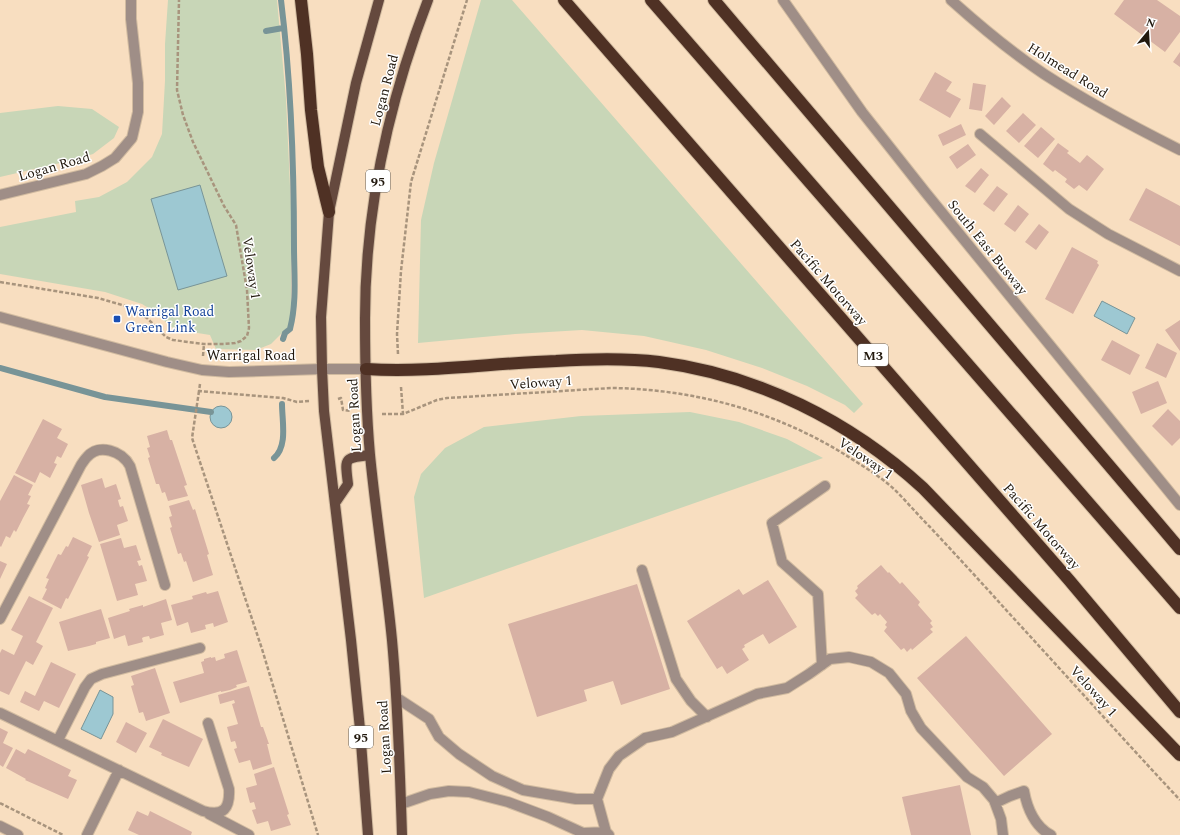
<svg xmlns="http://www.w3.org/2000/svg" width="1180" height="835" font-family="Spectral,serif">
	<style>
		.green { fill: #c8d6b7 }
		.water { fill: #9dc8d2; stroke: #789497 }
		.lines { fill: none; stroke-linecap: round; stroke-linejoin: round }
		.stream { stroke: #789497; stroke-width: 6 }
		.building { fill: #d7b1a4 }
		.minor-casing { stroke: #d1bba0; stroke-width: 12 }
		.major-casing { stroke: #d1bba0; stroke-width: 12 }
		.highway-casing { stroke: #d1bba0; stroke-width: 14 }
		.path { stroke: #a8947d; stroke-width: 2.5; stroke-dasharray: 4 2; stroke-linecap: butt }
		.minor { stroke: #9f8e87; stroke-width: 10 }
		.major { stroke: #65493e; stroke-width: 10 }
		.highway { stroke: #4f3124; stroke-width: 12 }
		.transit-dot { fill: #1a4fb4; stroke: #fff; stroke-width: 1.5 }
		.labels { text-anchor: middle; stroke-width: 3; stroke-linejoin: round; paint-order: stroke }
		.shield { fill: #fff; stroke: #645e56; stroke-width: 1 }
		.shield-label { font-size: 13px; font-weight: bold; fill: #22190e }
		.street-label { font-size: 14px; fill: #22190e; stroke: #fff }
		.transit-label { font-size: 14px; fill: #164399; stroke: #fff; text-anchor: start }
	</style>
	<rect width="100%" height="100%" fill="#f8dec0"/>
	<path class="green" d="M168 0H277L286 99 291 208V306L289 326 271 344 256 350 216 349 210 335 185 331 171 327 155 312 142 304 105 292 0 274V227L76 212 75 201 99 197 127 182 152 157 162 134 165 81V44Z
		M481 0H512L863 404 854 413 845 405 807 386 762 368 706 350 644 336 582 330 515 334 418 343 421 220 434 163Z
		M58 106 92 109 119 127 114 138 93 154 73 160 0 177V113Z
		M690 412 739 422 787 439 823 458 424 598 414 497 421 474 445 448 484 427 581 416Z"/>
	<path class="water" d="M200 185 227 276 178 290 151 199Z
		M1102 301 1135 318 1127 334 1094 316Z
		M210 417a11 11 0 1 1 22 0a11 11 0 1 1-22 0Z
		M100 690 113 697V714L101 739 81 729Z"/>
	<g class="lines">
		<path class="stream" d="M281 0C291 81 294 165 294 247 294 274 297 302 290 329L285 333 283 339
			M266 31 283 28
			M0 368 105 397 211 412
			M274 458C288 446 282 421 282 404"/>
	</g>
	<path class="building" d="M1124 0H1157L1180 16V32L1165 52 1114 14Z
		M1180 52V67L1173 62Z
		M935 72 952 82 946 91 961 99 950 118 919 100Z
		M973 83 986 85 982 111 969 109Z
		M1002 97 1011 106 994 125 985 116Z
		M1023 113 1036 125 1019 143 1006 131Z
		M961 124 966 135 943 146 938 135Z
		M1041 127 1055 139 1038 158 1024 146Z
		M1058 143 1069 151 1067 153 1080 163 1087 155 1104 169 1087 191 1079 185 1074 189 1065 182 1067 179 1055 170 1053 172 1043 164Z
		M968 144 976 155 957 169 949 157Z
		M981 168 989 175 975 193 965 186Z
		M997 186 1008 194 994 212 983 204Z
		M1146 188 1180 206V246L1129 220Z
		M1018 205 1029 214 1015 232 1004 224Z
		M1039 224 1049 232 1036 250 1025 242Z
		M1072 247 1098 261 1097 263 1099 265 1073 314 1045 299Z
		M1180 320V351L1165 330Z
		M1112 340 1140 355 1130 375 1101 360Z
		M1157 343 1177 353 1166 378 1145 368Z
		M1158 381 1167 403 1141 414 1132 392Z
		M1168 409 1180 421V438L1172 446 1152 426Z
		M43 419 62 429 57 438 68 444 61 458 57 456 54 463 57 464 50 478 40 472 35 483 15 473Z
		M167 430 170 440H172L187 485 184 486 188 496 168 501 165 492 162 493 159 484H156L148 458 150 457 147 448 150 447 147 436Z
		M14 475 33 485 28 495 31 496 27 504 30 505 23 518 16 532 14 530 10 538 6 536 1 547 0 546V501Z
		M102 478 105 488 116 484 121 499 118 500 119 504 120 507 123 506 128 521 117 525 120 535 99 542 89 513 81 485Z
		M189 500 193 510 195 509 209 554 207 555 213 575 193 582 186 561 184 562 181 553 178 554 170 528 172 527 169 517 172 516 169 506Z
		M73 537 92 546 87 556 89 557 68 599 66 598 61 609 42 599 47 589 45 588 49 579 46 578 58 554 61 555 66 546 68 547Z
		M121 538 124 548 136 545 141 560 137 561 138 563 139 566 142 565 147 581 135 584 138 595 117 601 100 544Z
		M0 561 7 564 0 579Z
		M881 565 888 573 889 572 900 584 902 582 920 602 918 605 932 621 930 623 933 627 930 629 933 632 912 650 911 648 907 652 904 648 901 650 884 631 887 627 885 625 887 622 880 614 878 616 875 613 872 615 855 598 858 595 855 591 858 588 857 586Z
		M768 580 797 627 769 644 763 634 744 645 745 647 742 649 749 660 727 674 722 666 717 669 687 621 739 589 743 595Z
		M637 584 670 689 621 705 613 681 584 690 587 701 537 717 508 624Z
		M218 591 228 622 214 627 213 623 205 625 206 629 191 633 188 622 177 626 171 605 193 599 192 596 206 592 207 594Z
		M29 596 53 608 36 642 43 646 33 665 26 661 9 695 0 691V653L2 649 14 655 23 636 11 630Z
		M166 599 172 620 161 623 164 635 150 639 149 636 144 637 142 638 143 642 128 646 125 635 114 639 108 618 130 611 129 609 143 605V607Z
		M101 609 110 638 96 642V644L89 646 68 651 59 622Z
		M966 636 1052 734 1004 776 917 678Z
		M237 650 247 682 236 685 237 687 230 690 221 692V691L180 703 173 682 204 673 201 662 204 661V659L211 657V658L215 657 216 661 225 658 224 654Z
		M51 662 76 674 59 708 44 701 39 711 20 702 25 691 35 696Z
		M155 668 170 713 146 721 143 712 139 713 131 686 134 685 131 676Z
		M249 686 261 727H263L269 744H267L272 764 253 770 250 760 239 763 234 749 237 748 236 744 235 741 231 742 227 727 238 724 232 704 235 703 234 700 220 704 218 695Z
		M163 719 203 739 189 767 161 755 162 753 149 747Z
		M126 722 147 733 136 753 116 742Z
		M0 728 8 732 3 743 13 748 3 767 0 765Z
		M16 749 25 754 28 749 71 770 68 776 77 780 68 799 25 780 26 779 6 768Z
		M274 767 289 814 287 815 291 825 271 831 268 821 257 824 252 810 256 809 254 802 250 803 246 788 257 785 254 774Z
		M960 785 971 835H911L902 797Z
		M137 811 148 816 150 811 192 832 191 835H139L128 830Z"/>
	<g class="lines">
		<g class="minor-casing">
			<path id="minor" d="M783 0 862 112 926 193 1180 505
				M951 0C980 26 1011 52 1044 74 1087 102 1134 127 1180 150
				M980 134 1069 209 1108 234 1180 271
				M0 195 86 174 102 166 115 158 132 138 138 112V83L131 19V0
				M0 317 167 362 202 370 229 372 322 369H366
				M642 570 676 679 691 701 707 717
				M0 619 81 465C83 462 85 459 87 457 99 443 122 451 130 466L165 585
				M822 665 818 594 782 562 772 523 825 486
				M397 698 429 719 439 737 459 754 492 776 523 790 576 799H597
				M0 713 203 811C224 817 230 808 229 789L208 723
				M58 740 85 687 91 679 102 674 200 648
				M995 803 1010 796 1024 791C1027 808 1035 827 1051 835
				M401 804 430 794 449 791 469 792 508 802 548 817 583 833 606 832
				M209 814 249 835
				M0 826 18 835
				M87 835 119 770
				M609 835 606 832 597 799 609 769 619 756 645 738 672 732 757 694 787 688 809 674 830 659 849 657 871 662 889 673 906 694 911 711 921 728 967 777 983 787 994 800 1001 819 1003 835"/>
		</g>
		<g class="major-casing">
			<path id="major" d="M335 503 348 484C345 458 343 458 370 455
				M368 835 360 729 351 640 324 411 322 369 321 317 329 212 356 83 379 0
				M402 835C400 770 398 705 392 640 386 578 376 517 370 455 366 410 365 364 365 319 365 210 389 101 428 0"/>
		</g>
		<g class="highway-casing">
			<path id="highway" d="M301 0 307 54 311 110 318 167 329 212
				M564 0 1069 580 1180 712
				M651 0 1180 608
				M714 0 1180 549
				M366 369C429 373 493 363 556 361 590 359 625 358 659 362 758 375 850 421 923 488L1180 755"/>
		</g>
		<path class="path" d="M0 282 98 298 129 307 147 318 166 337 173 340 204 344H224L235 343 241 341 247 336 249 328 247 290 236 225 224 206 193 142 183 115 177 90 179 0
			M398 354 397 334 401 271 411 182 467 0
			M203 356 204 344
			M200 384 199 391 283 398 297 402 309 401
			M401 387 403 414
			M199 391 192 438 262 649 318 835
			M338 399 341 398 343 410 351 411
			M382 414H403L437 400 447 398 611 388C694 389 774 411 844 454 861 465 880 476 895 490 907 502 918 515 930 527 956 555 982 583 1007 611 1065 674 1122 738 1180 800
			M0 803 63 835"/>
		<use href="#minor" class="minor"/>
		<use href="#major" class="major"/>
		<use href="#highway" class="highway"/>
	</g>
	<rect class="transit-dot" x="113" y="315" width="8" height="8" rx="2"/>
	<g class="labels">
		<g class="shield">
			<rect x="366" y="170" width="24" height="22" rx="3"/>
			<rect x="858" y="344" width="30" height="22" rx="3"/>
			<rect x="349" y="726" width="24" height="22" rx="3"/>
		</g>
		<g class="shield-label">
			<text x="378" y="186">95</text>
			<text x="873" y="360">M3</text>
			<text x="361" y="742">95</text>
		</g>
		<g class="street-label">
			<text transform="translate(1068 70) rotate(32)" y="5">Holmead Road</text>
			<text transform="translate(384 90) rotate(-75)" y="5">Logan Road</text>
			<text transform="translate(54 166) rotate(-16)" y="5">Logan Road</text>
			<text transform="translate(988 247) rotate(51)" y="5">South East Busway</text>
			<text transform="translate(252 268) rotate(82)" y="5">Veloway 1</text>
			<text transform="translate(829 282) rotate(49)" y="5">Pacific Motorway</text>
			<text x="251" y="360">Warrigal Road</text>
			<text transform="translate(541 382) rotate(-4)" y="5">Veloway 1</text>
			<text transform="translate(354 415) rotate(-93)" y="5">Logan Road</text>
			<text transform="translate(866 458) rotate(34)" y="5">Veloway 1</text>
			<text transform="translate(1042 526) rotate(49)" y="5">Pacific Motorway</text>
			<text transform="translate(1094 691) rotate(48)" y="5">Veloway 1</text>
			<text transform="translate(384 737) rotate(-93)" y="5">Logan Road</text>
		</g>
		<g class="transit-label">
			<text x="125" y="316">Warrigal Road<tspan x="125" dy="16">Green Link</tspan></text>
		</g>
	</g>
	<g transform="translate(1148 32) rotate(18)" stroke="#ffffff" stroke-width="3" paint-order="stroke">
	<path d="M0-3L7 15L0 10L-7 15Z" fill="#22190e"/>
	<text y="-6" font-size="11" font-weight="bold" text-anchor="middle" fill="#22190e">N</text>
	</g>
</svg>
